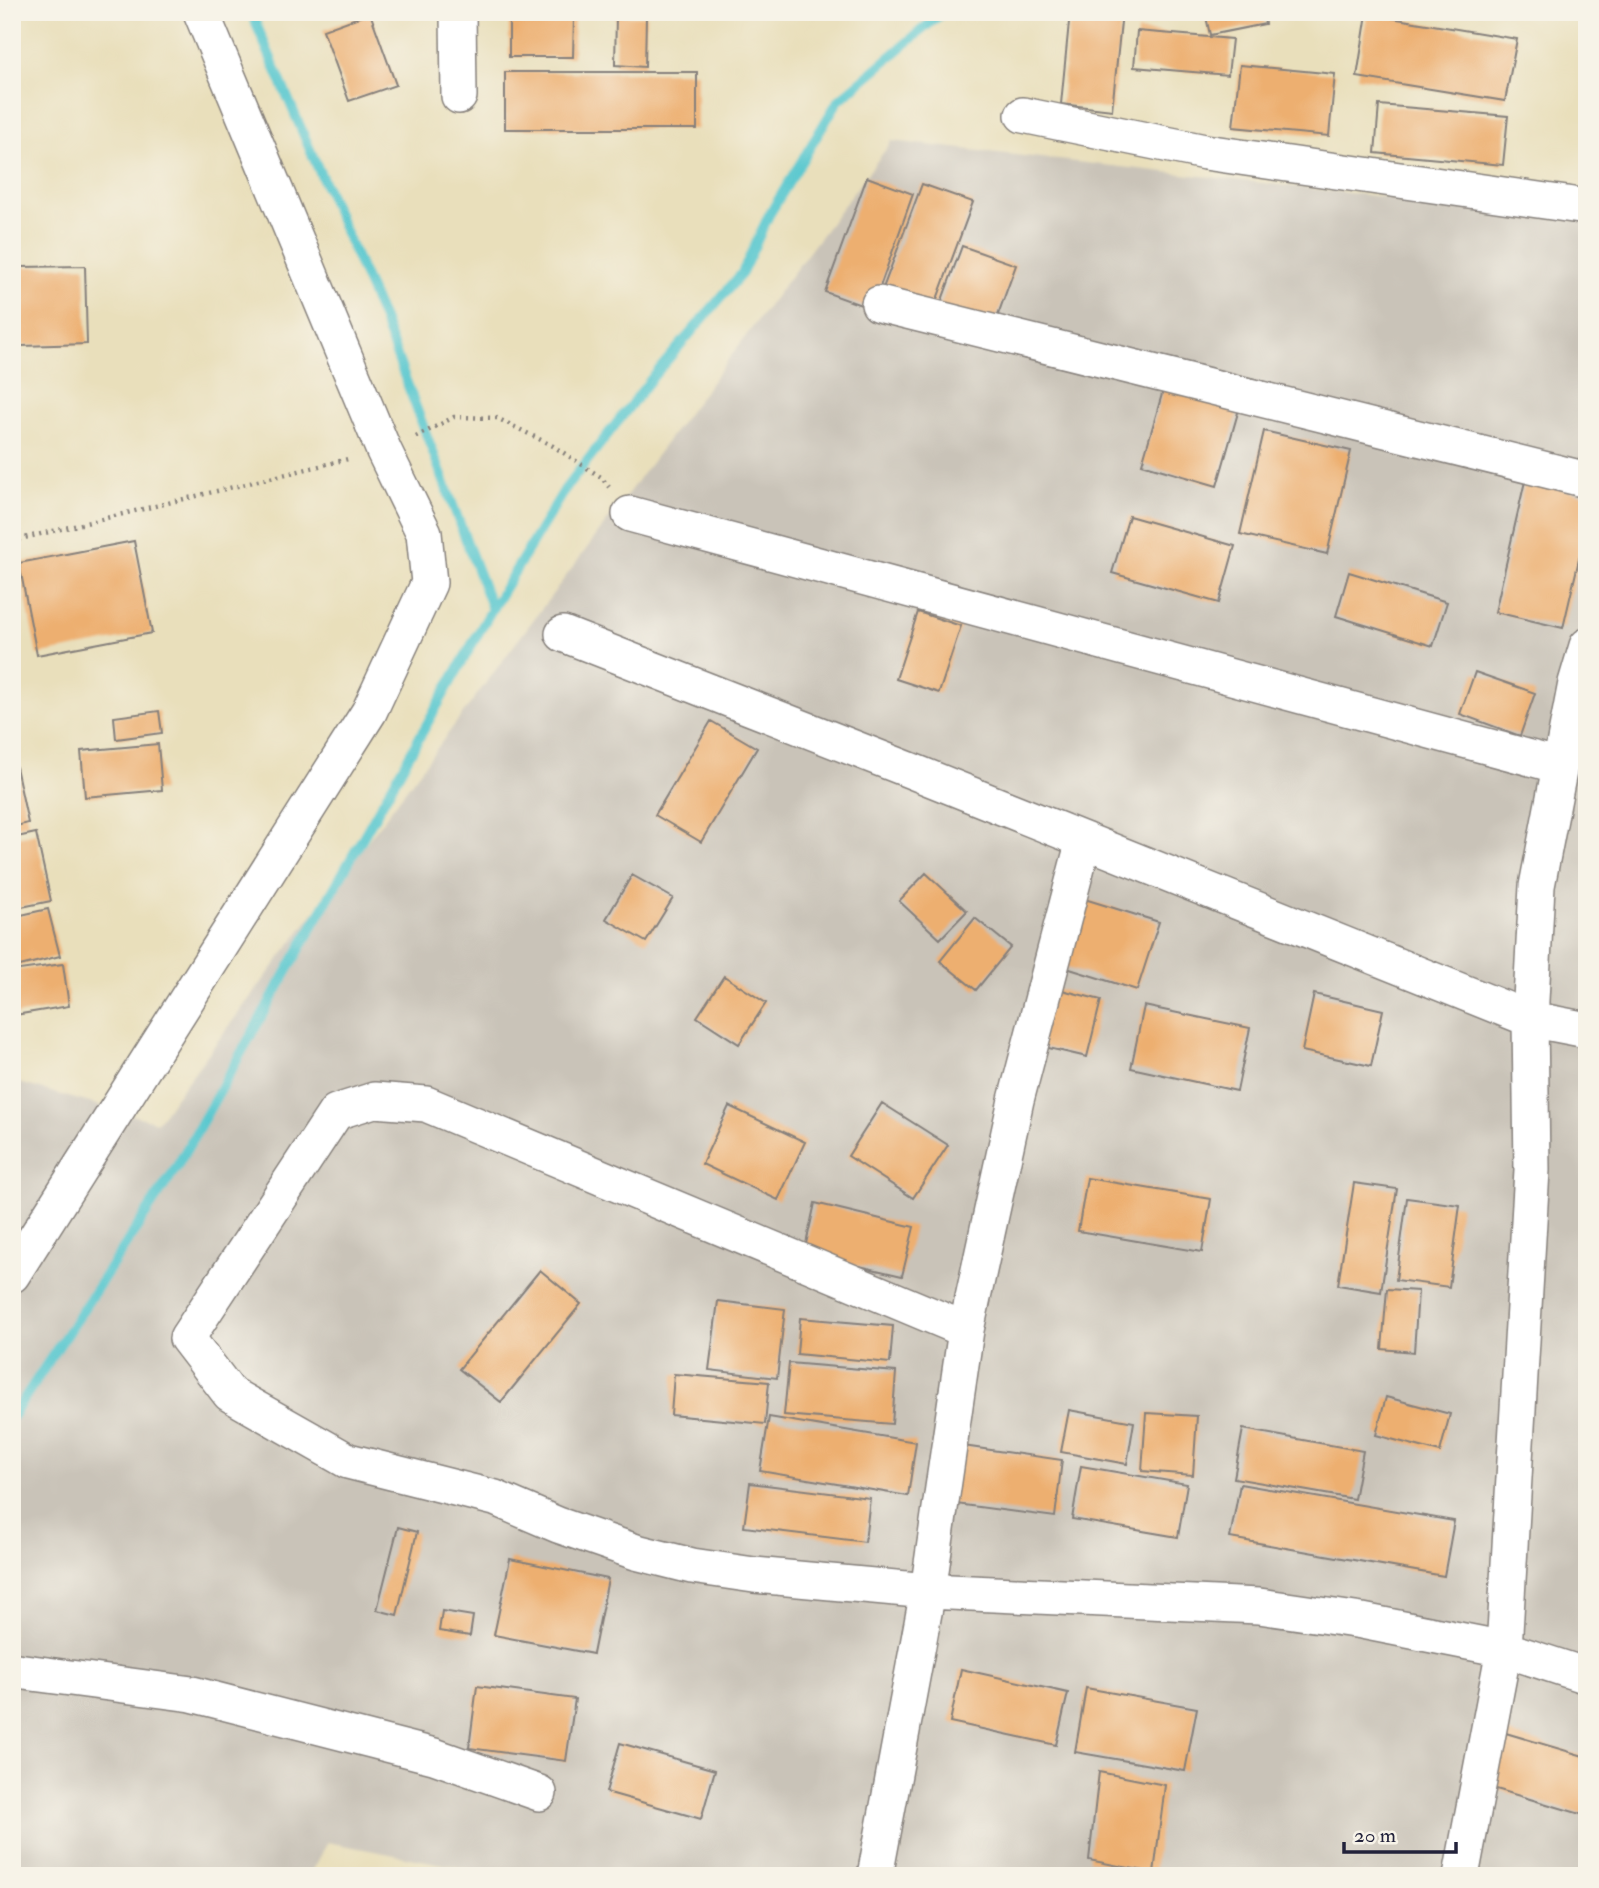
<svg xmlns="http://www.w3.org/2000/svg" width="1599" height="1888" font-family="'IM FELL Double Pica',serif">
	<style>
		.industrial { fill: #c9c3b8 }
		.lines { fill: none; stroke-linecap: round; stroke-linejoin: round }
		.stream { stroke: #5ac8cf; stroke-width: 10 }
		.building { fill: #edaf70 }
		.street-casing { stroke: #86807b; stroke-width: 38 }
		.path { stroke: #86807b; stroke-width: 4.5; stroke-dasharray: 2 5; stroke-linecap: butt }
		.street { stroke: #fff; stroke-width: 35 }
	</style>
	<rect width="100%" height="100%" fill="#f7f3e8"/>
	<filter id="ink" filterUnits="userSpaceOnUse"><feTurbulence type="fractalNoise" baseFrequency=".0143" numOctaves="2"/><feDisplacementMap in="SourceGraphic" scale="14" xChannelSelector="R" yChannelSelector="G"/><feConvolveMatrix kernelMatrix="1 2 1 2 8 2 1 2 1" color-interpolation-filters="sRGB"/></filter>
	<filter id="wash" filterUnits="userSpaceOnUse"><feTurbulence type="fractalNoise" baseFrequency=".00686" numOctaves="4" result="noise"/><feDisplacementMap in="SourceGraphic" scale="28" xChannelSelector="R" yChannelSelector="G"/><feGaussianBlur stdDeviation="1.57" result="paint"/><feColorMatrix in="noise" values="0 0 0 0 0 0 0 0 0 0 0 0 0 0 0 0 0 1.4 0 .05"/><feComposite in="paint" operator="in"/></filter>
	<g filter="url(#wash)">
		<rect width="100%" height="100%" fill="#e9dfbb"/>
		<path class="industrial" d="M892 141 1587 220V1876H505L327 1842 309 1876H12V1081L157 1122Z"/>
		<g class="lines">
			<path class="stream" d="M251 12 384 322 492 609
				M12 1417 176 1168 492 609 565 489 652 378 742 273 769 215 838 101 943 12"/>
		</g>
		<g id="blocks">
			<path class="building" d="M1070 12H1122L1112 110 1061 104Z
				M1205 12H1263L1265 24 1210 35Z
				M370 13 396 85 349 101 323 30Z
				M1367 14 1517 39 1505 101 1357 77Z
				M509 15 574 16 573 57H509Z
				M616 15 646 16 645 67 615 65Z
				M1137 31 1232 39 1228 75 1134 67Z
				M1240 65 1335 74 1329 136 1233 127Z
				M505 72H697V129H505Z
				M1379 105 1508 116 1503 165 1375 153Z
				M867 177 913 194 872 309 825 292Z
				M922 184 973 202 933 310 882 291Z
				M962 246 1016 265 992 331 938 311Z
				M85 266 87 344 21 346 20 267Z
				M1166 380 1241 402 1217 486 1142 464Z
				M1264 431 1351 451 1327 554 1240 534Z
				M1525 481 1587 495V525L1563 628 1495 612Z
				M1129 516 1235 546 1219 603 1112 573Z
				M134 541 152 633 37 655 19 563Z
				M1349 572 1447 602 1433 646 1336 616Z
				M918 612 961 626 939 693 896 679Z
				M1475 672 1535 693 1520 736 1460 714Z
				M159 711 162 733 116 739 114 717Z
				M711 721 757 748 701 842 655 815Z
				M158 744 162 790 85 797 81 751Z
				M16 767 28 823 12 827V768Z
				M36 833 51 901 12 909V838Z
				M926 873 967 911 940 939 899 901Z
				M632 875 673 898 646 942 606 919Z
				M1078 897 1159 922 1137 990 1057 965Z
				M48 909 60 956 12 968V917Z
				M975 918 1011 947 976 990 940 961Z
				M63 964 69 1006 15 1015 12 994V971Z
				M724 976 766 1003 739 1044 697 1017Z
				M1054 988 1101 1000 1087 1057 1040 1046Z
				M1314 994 1383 1010 1371 1066 1302 1051Z
				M1144 1006 1250 1028 1237 1091 1131 1068Z
				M882 1103 948 1145 913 1198 848 1156Z
				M729 1106 805 1142 778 1200 702 1164Z
				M1087 1178 1211 1199 1202 1252 1078 1231Z
				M1354 1183 1397 1189 1381 1292 1338 1285Z
				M1407 1198 1460 1205 1449 1287 1396 1280Z
				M815 1203 914 1227 902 1276 804 1253Z
				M540 1270 581 1304 501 1402 459 1369Z
				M1387 1289 1418 1291 1414 1352 1382 1349Z
				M718 1301 785 1309 777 1378 709 1370Z
				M800 1318 893 1326 890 1363 797 1354Z
				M789 1363 896 1372 892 1424 784 1415Z
				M674 1374 769 1382 765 1424 671 1415Z
				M1386 1397 1450 1414 1440 1452 1376 1435Z
				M1069 1410 1134 1422 1127 1464 1061 1452Z
				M1146 1413 1197 1416 1193 1475 1142 1471Z
				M769 1417 916 1442 908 1496 760 1471Z
				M1243 1429 1363 1451 1354 1499 1234 1478Z
				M956 1445 1062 1460 1055 1517 948 1503Z
				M1081 1466 1187 1484 1178 1537 1072 1519Z
				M750 1483 870 1498 865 1542 744 1527Z
				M1240 1484 1454 1521 1444 1576 1230 1538Z
				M398 1527 417 1532 397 1615 377 1610Z
				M510 1559 608 1579 593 1654 494 1635Z
				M442 1611 473 1616 470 1636 439 1631Z
				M961 1669 1068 1693 1056 1745 950 1722Z
				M477 1686 575 1699 566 1761 469 1748Z
				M1086 1688 1197 1708 1185 1771 1075 1752Z
				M1499 1731 1587 1757V1816L1483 1785Z
				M620 1743 715 1770 701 1819 606 1792Z
				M1099 1772 1165 1785 1154 1873 1089 1860Z"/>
		</g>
	</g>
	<g filter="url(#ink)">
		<use href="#blocks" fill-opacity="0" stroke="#86807b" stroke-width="2"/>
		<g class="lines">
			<g class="street-casing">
				<path id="street" d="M458 12 459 96
					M1023 115 1205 152 1587 207
					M879 304 1587 480
					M630 514 1560 766
					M563 634 907 769 1530 1019 1587 1030
					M12 1275 369 712 429 583 424 533 384 451 201 12
					M966 1330 426 1104 374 1100 336 1112 187 1338 230 1394 348 1461 495 1498 558 1525 636 1552 692 1566 754 1575 928 1591 1259 1606 1362 1621 1504 1649 1587 1676
					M12 1673 17 1671 192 1694 434 1756 539 1793
					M875 1876 928 1591 966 1330 1016 1100 1084 840
					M1461 1876 1504 1649 1532 1170 1530 1019 1537 886 1576 683 1587 646"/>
			</g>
			<path class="path" d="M416 437 454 417 497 418 553 446 601 477 609 487
				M12 541 348 459"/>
			<use href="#street" class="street"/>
		</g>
	</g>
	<rect width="1599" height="1888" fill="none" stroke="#f7f3e8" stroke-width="42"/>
	<path d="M1344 1842v10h112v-10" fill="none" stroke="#22223b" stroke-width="3.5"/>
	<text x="1354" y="1842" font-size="21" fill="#22223b" stroke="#f7f3e8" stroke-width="5" paint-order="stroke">20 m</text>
</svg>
